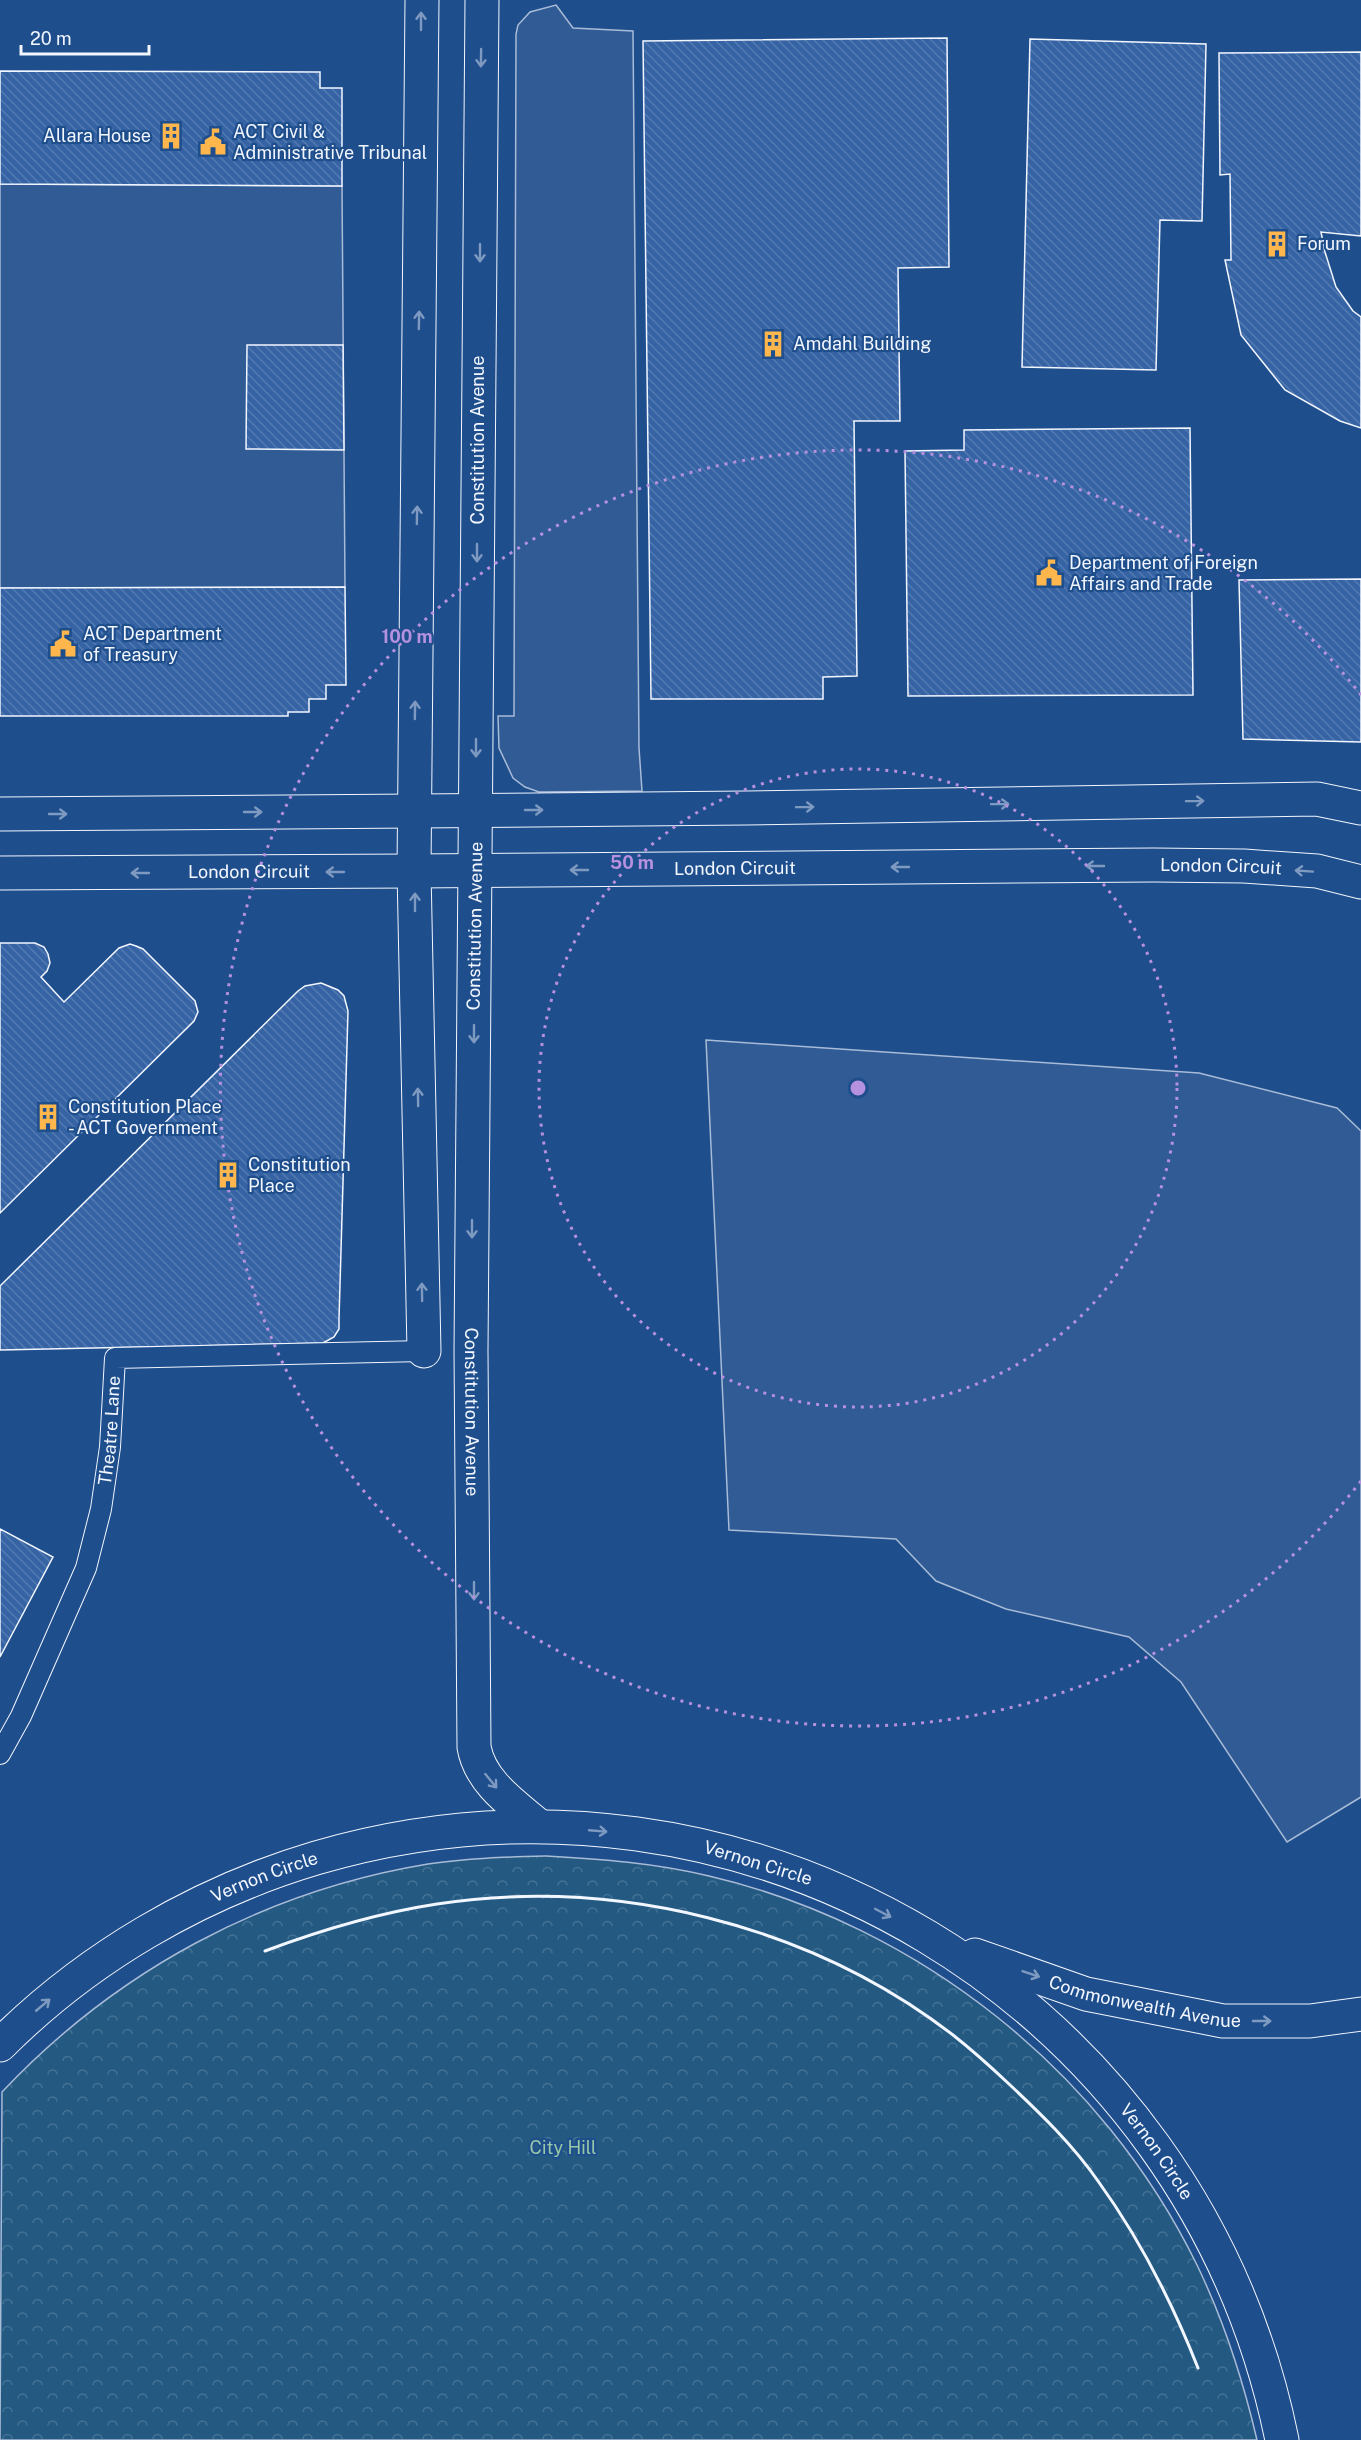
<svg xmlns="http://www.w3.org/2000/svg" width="1361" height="2440" font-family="'Public Sans',sans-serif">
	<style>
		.forest { fill: url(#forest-crowns); stroke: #a8bbd7; stroke-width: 1.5 }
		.parking { fill: #305b95; stroke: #a8bbd7; stroke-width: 1.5 }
		.building { fill: url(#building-back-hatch); stroke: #f2f6ff; stroke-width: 1.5 }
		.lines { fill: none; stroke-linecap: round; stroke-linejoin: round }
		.lane-casing { stroke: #f2f6ff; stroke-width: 22 }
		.street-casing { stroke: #f2f6ff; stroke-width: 35 }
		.secondary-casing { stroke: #f2f6ff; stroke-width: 35 }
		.highway-casing { stroke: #f2f6ff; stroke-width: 35 }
		.lane { stroke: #1f4e8c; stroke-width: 20 }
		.street { stroke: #1f4e8c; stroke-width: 33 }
		.secondary { stroke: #1f4e8c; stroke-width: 33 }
		.highway { stroke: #1f4e8c; stroke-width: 33 }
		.wall { stroke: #f2f6ff; stroke-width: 3 }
		.oneway { stroke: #7e9ac0 }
		.ring { fill: none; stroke: #b691df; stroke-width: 3; stroke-dasharray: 3 6 }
		.labels { text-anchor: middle; stroke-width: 4.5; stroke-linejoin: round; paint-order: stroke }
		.poi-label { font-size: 18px; fill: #f2f6ff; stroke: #1f4e8c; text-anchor: start }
		.street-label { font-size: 18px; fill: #f2f6ff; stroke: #1f4e8c }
		.park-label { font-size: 18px; fill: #97c8a6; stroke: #1f4e8c }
		.centre { fill: #b691df; stroke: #1f4e8c; stroke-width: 3 }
		.ring-label { font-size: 18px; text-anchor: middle; font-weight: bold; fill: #b691df; stroke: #1f4e8c; stroke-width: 4.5; stroke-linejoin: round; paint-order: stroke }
	</style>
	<defs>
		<pattern id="forest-crowns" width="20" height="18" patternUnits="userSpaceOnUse" patternTransform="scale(1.5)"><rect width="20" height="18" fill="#245a82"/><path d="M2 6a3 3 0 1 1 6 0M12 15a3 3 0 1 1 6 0" fill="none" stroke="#447295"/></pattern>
		<pattern id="building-back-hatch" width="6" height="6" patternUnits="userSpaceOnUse" patternTransform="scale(1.5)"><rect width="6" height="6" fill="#3563a3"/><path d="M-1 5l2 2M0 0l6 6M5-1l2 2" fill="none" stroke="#537ab1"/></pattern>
	</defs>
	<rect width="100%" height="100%" fill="#1f4e8c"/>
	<path class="forest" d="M546 1856C601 1859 655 1863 709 1876 919 1925 1103 2072 1197 2265 1224 2321 1243 2380 1257 2440H0L2 2092C116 1971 264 1891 428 1864 467 1858 507 1857 546 1856Z"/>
	<path class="parking" d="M556 5 573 28 633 31 639 748 642 791 539 792 525 787 513 778 499 748 498 716H514L516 34 518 25 530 12Z
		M0 184 342 186 345 587 0 588Z
		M706 1040 1199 1073 1337 1108 1361 1131V1797L1287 1842 1181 1682 1129 1637 1006 1609 936 1581 896 1539 729 1530Z"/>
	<path class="building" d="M947 38 949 267 898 268 900 421H854L857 676 823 677V699H651L643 41Z
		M1030 39 1206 44 1202 221 1160 220 1156 370 1022 367Z
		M1361 52V236L1321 232 1325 252 1336 287 1353 311 1361 317V428L1340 421 1285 390 1241 335 1225 260H1231L1230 174 1220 175 1219 53Z
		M0 71 320 72V88H342V186L0 184Z
		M247 345H343L344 450 246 449Z
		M1190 428 1193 695 908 696 905 451 964 450V430Z
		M1361 579V742L1243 739 1239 580Z
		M345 587 346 685H326V699H309V712H288V716H0V588Z
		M0 943H35L44 947 48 954 50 963 47 971 41 977 64 1002 119 948 130 944 136 946 143 949 195 1001 198 1012 194 1021 0 1213Z
		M321 983 338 990 344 996 348 1011 339 1319V1329L334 1337 323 1343 0 1350V1286L298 991 305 986Z
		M0 1529 53 1557 0 1657Z"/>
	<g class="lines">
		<g class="lane-casing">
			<g id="lane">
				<path id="s1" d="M0 1754 21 1716 86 1568 101 1509 110 1447 115 1358 424 1351"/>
			</g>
		</g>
		<g class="street-casing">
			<g id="street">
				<path d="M0 814 415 811"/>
				<path id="s2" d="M0 873 414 871"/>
			</g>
		</g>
		<g class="secondary-casing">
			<g id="secondary">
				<path d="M422 0 414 871 424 1351"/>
				<path id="s3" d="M482 0 471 1351 474 1747C480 1782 513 1804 539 1826"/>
				<path d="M415 811 746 808 1317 799 1361 808"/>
				<path id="s4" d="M414 871 1154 865 1244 866 1317 871 1361 882"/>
			</g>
		</g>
		<g class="highway-casing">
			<g id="highway">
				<path id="s5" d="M975 1955 1086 1994 1223 2021H1310L1361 2014"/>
				<path id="s6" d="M0 2045C87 1958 198 1893 316 1858 747 1732 1193 2000 1282 2440"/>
			</g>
		</g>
		<use href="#lane" class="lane"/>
		<use href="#street" class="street"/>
		<use href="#secondary" class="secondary"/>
		<use href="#highway" class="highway"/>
		<path class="wall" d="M265 1951C321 1930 378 1913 437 1904 615 1877 809 1924 953 2035 972 2050 991 2067 1009 2084 1041 2114 1073 2145 1098 2181 1140 2239 1172 2302 1198 2368"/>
	</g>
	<defs><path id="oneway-shaft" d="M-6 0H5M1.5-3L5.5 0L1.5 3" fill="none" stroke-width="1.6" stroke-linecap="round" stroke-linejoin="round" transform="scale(1.5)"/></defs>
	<g class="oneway">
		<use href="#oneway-shaft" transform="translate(421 21) rotate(-90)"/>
		<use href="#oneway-shaft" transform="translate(481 58) rotate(91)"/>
		<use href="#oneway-shaft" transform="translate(480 253) rotate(90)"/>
		<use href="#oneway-shaft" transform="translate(419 320) rotate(-89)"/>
		<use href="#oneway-shaft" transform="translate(417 515) rotate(-89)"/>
		<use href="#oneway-shaft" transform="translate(477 553) rotate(90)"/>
		<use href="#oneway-shaft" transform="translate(415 710) rotate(-89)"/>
		<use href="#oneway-shaft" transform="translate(476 748) rotate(90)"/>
		<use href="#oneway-shaft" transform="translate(1195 801) rotate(-1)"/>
		<use href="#oneway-shaft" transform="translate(1000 804) rotate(-1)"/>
		<use href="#oneway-shaft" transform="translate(805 807) rotate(-1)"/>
		<use href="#oneway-shaft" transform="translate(534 810)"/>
		<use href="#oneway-shaft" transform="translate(253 812)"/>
		<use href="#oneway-shaft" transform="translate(58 814)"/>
		<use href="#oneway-shaft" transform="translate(1095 866) rotate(180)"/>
		<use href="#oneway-shaft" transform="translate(900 867) rotate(180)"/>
		<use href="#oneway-shaft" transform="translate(579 870) rotate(180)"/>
		<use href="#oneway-shaft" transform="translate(1304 871) rotate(-176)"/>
		<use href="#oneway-shaft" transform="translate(335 872) rotate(180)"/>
		<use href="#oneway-shaft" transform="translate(140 873) rotate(180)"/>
		<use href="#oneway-shaft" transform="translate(415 902) rotate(-90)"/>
		<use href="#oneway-shaft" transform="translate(474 1034) rotate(90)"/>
		<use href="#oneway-shaft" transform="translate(418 1097) rotate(-91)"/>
		<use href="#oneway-shaft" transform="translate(472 1229) rotate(90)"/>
		<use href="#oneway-shaft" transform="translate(422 1292) rotate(-91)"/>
		<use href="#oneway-shaft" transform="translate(474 1591) rotate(90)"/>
		<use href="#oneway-shaft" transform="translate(491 1781) rotate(51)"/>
		<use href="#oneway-shaft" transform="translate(598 1831) rotate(5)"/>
		<use href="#oneway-shaft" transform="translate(883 1913) rotate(28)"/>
		<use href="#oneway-shaft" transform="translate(1031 1974) rotate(19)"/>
		<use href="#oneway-shaft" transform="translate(43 2005) rotate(-40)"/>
		<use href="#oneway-shaft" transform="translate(1262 2021)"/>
	</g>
	<g class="ring">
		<circle cx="858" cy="1088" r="319"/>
		<path d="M1361 1481A638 638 0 1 1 1361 695"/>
	</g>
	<defs>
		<g id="building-bare" transform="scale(2.07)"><path d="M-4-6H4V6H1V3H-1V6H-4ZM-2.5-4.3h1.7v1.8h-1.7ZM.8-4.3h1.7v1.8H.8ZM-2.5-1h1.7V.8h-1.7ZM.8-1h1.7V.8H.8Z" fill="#ffb74d" stroke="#1f4e8c" stroke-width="2.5" paint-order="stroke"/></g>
		<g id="civic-bare" transform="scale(2.07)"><path d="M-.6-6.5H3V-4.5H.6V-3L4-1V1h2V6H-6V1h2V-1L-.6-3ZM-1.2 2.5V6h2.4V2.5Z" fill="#ffb74d" stroke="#1f4e8c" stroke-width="2.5" paint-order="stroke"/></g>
	</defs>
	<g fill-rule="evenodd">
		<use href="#building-bare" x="171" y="136"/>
		<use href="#civic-bare" x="213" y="142"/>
		<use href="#building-bare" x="1277" y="244"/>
		<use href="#building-bare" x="773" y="344"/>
		<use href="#civic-bare" x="1049" y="573"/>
		<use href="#civic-bare" x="63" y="644"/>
		<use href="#building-bare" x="48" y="1117"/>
		<use href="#building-bare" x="228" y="1175"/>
	</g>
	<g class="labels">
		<g class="poi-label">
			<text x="233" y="138">ACT Civil &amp;<tspan x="233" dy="21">Administrative Tribunal</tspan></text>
			<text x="151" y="142" text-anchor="end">Allara House</text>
			<text x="1297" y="250">Forum</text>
			<text x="793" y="350">Amdahl Building</text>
			<text x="1069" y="569">Department of Foreign<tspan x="1069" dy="21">Affairs and Trade</tspan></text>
			<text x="83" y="640">ACT Department<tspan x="83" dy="21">of Treasury</tspan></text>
			<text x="68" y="1113">Constitution Place<tspan x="68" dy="21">- ACT Government</tspan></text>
			<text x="248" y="1171">Constitution<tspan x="248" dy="21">Place</tspan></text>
		</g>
		<g class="street-label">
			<text transform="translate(478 440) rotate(-90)" y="6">Constitution Avenue</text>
			<text dy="6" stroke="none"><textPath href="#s4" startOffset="807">London Circuit</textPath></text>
			<text dy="6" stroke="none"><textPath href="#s4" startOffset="321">London Circuit</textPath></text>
			<text dy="6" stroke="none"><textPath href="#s2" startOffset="249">London Circuit</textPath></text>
			<text transform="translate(475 926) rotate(-89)" y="6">Constitution Avenue</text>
			<text dy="6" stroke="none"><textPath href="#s3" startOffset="1412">Constitution Avenue</textPath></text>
			<text dy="6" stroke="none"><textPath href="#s1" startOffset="345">Theatre Lane</textPath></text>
			<text transform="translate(758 1863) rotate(17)" y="6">Vernon Circle</text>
			<text dy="6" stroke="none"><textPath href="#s6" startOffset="316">Vernon Circle</textPath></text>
			<text dy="6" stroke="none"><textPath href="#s5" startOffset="177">Commonwealth Avenue</textPath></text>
			<text dy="6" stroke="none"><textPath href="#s6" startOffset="1322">Vernon Circle</textPath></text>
		</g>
		<g class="park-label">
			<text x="563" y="2154">City Hill</text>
		</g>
	</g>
	<circle cx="858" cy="1088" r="9" class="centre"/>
	<g class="ring-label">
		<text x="407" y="643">100 m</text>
		<text x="632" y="869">50 m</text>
	</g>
	<path d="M21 45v9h128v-9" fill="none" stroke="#f2f6ff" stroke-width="3"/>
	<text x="30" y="45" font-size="18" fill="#f2f6ff" stroke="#1f4e8c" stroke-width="4.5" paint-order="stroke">20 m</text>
</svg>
